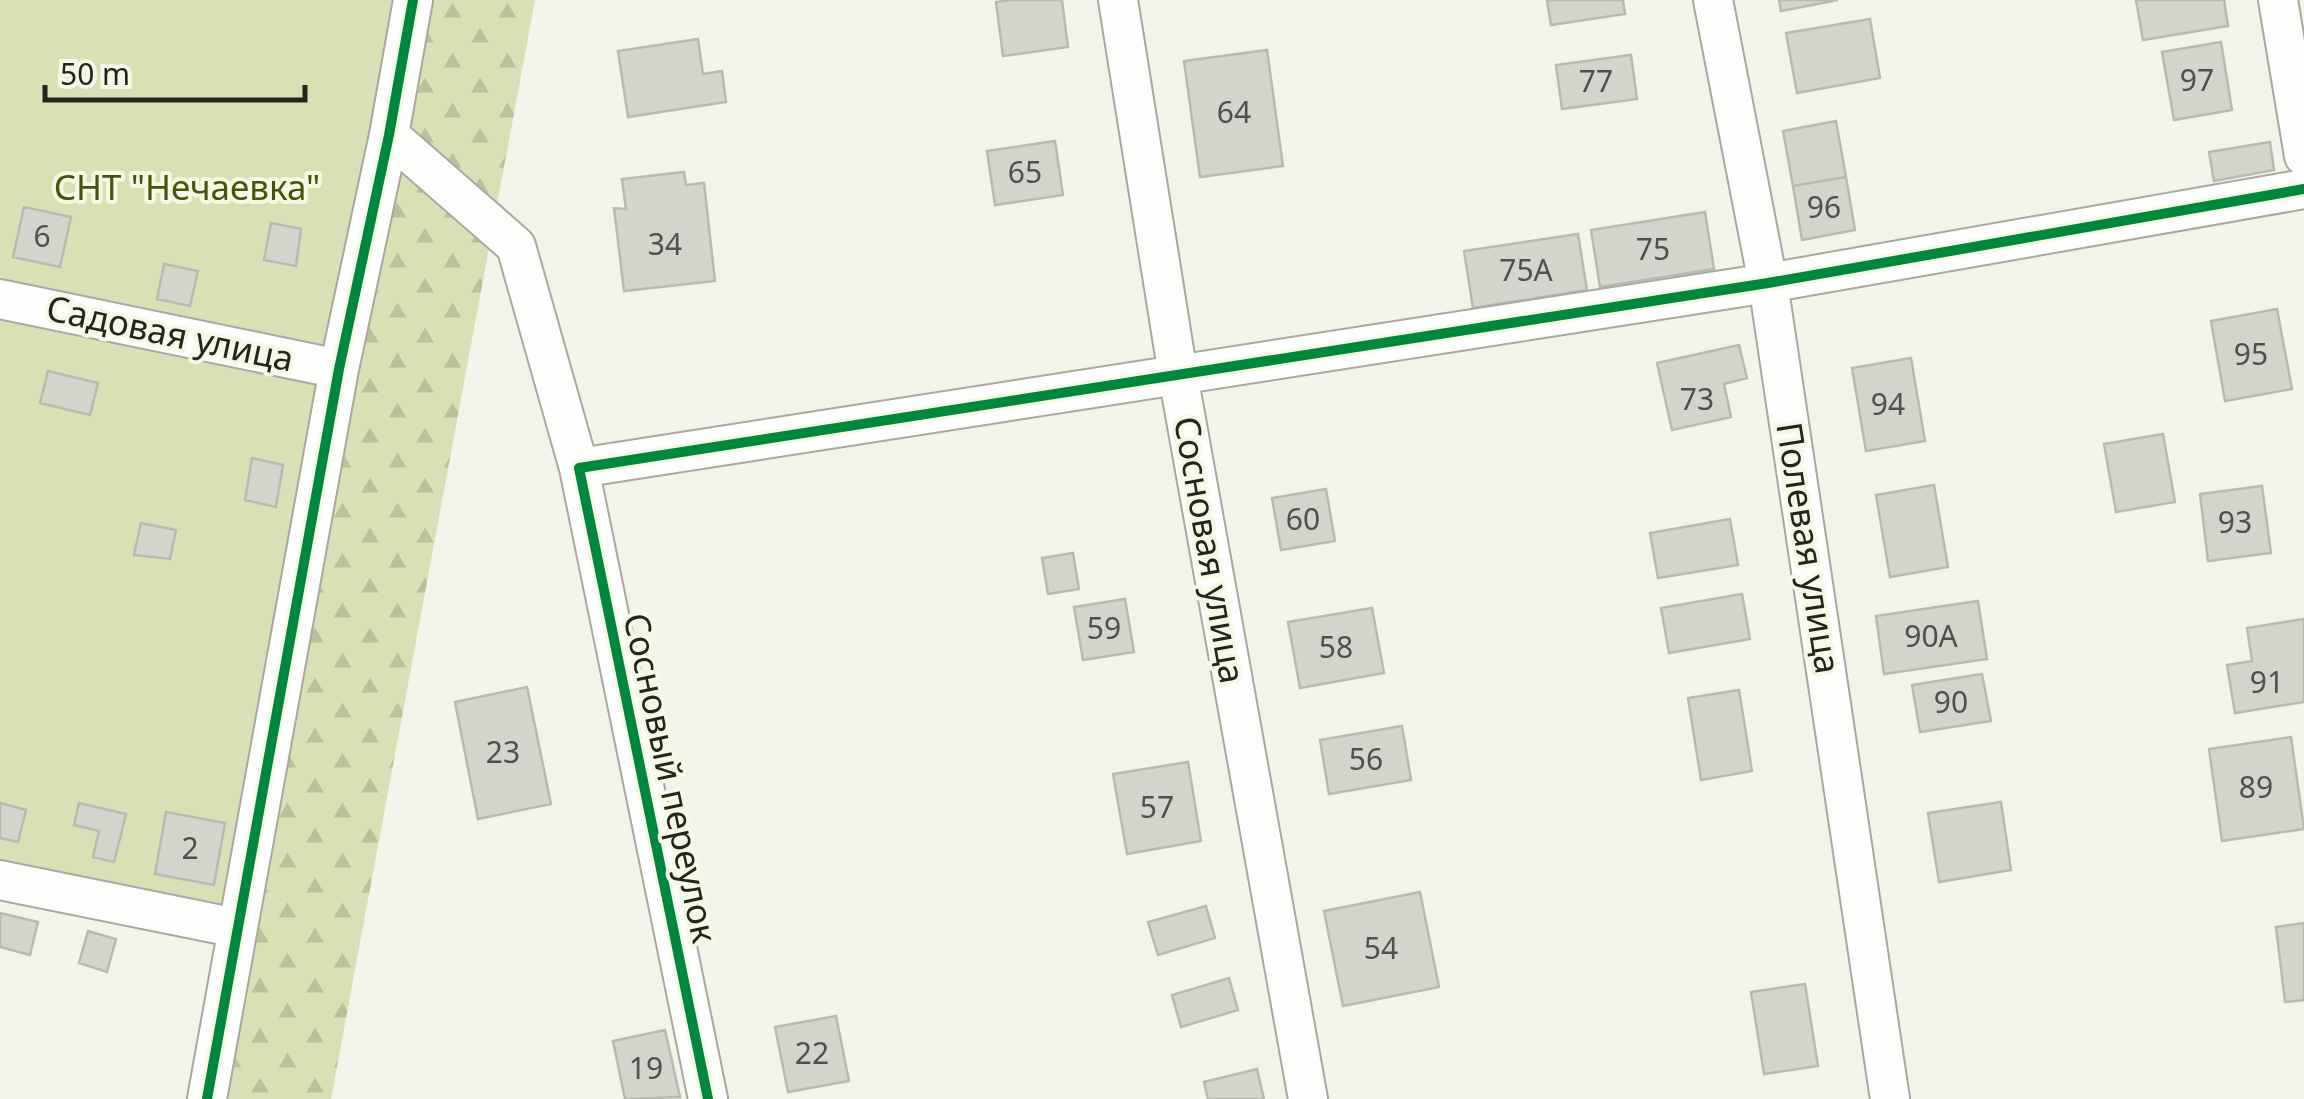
<svg xmlns="http://www.w3.org/2000/svg" width="2304" height="1099" font-family="'Noto Sans',sans-serif">
	<style>
		.forest { fill: url(#forest-firs) }
		.garden { fill: #d9e0b5 }
		.building { fill: #d3d5cc; stroke: #b8bab1; stroke-width: 2.5 }
		.lines { fill: none; stroke-linecap: round; stroke-linejoin: round }
		.minor-casing { stroke: #a7a9a0; stroke-width: 42 }
		.minor { stroke: #fdfdfc; stroke-width: 38 }
		.cycleway-casing { stroke: #f4f8e4; stroke-width: 16 }
		.cycleway { stroke: #00873e; stroke-width: 10 }
		.labels { text-anchor: middle; stroke-width: 8; stroke-linejoin: round; paint-order: stroke }
		.number-label { font-size: 30px; fill: #4f5049 }
		.park-label { font-size: 35px; fill: #4b510d; stroke: #f4f8e4 }
		.street-label { font-size: 35px; fill: #23241d; stroke: #f4f8e4 }
	</style>
	<defs>
		<pattern id="forest-firs" width="22" height="20" patternUnits="userSpaceOnUse" patternTransform="scale(2.5)"><rect width="22" height="20" fill="#d9e0b5"/><path d="M5 1l3.5 6h-7zM16 11l3.5 6h-7z" fill="#bac09b"/></pattern>
	</defs>
	<rect width="100%" height="100%" fill="#f1f4e8"/>
	<path class="forest" d="M415 0H535L331 1099H213Z"/>
	<path class="garden" d="M0 0H412L237 928 0 878Z"/>
	<path class="building" d="M1011 0H1062L1068 47 1003 56 996 2Z
		M1547 0H1623L1625 14 1551 25Z
		M1779 0H1838L1781 11Z
		M2136 0H2224L2228 26 2143 40Z
		M1870 19 1880 78 1797 93 1786 33Z
		M698 39 703 74 722 71 726 102 628 117 618 51Z
		M2221 42 2232 110 2174 120 2162 52Z
		M1267 50 1283 166 1200 177 1184 61Z
		M1631 55 1637 99 1562 109 1556 65Z
		M1836 121 1846 177 1793 186 1783 131Z
		M1055 141 1063 195 995 205 987 151Z
		M2270 142 2274 170 2214 181 2209 152Z
		M684 172 686 185 704 183 715 281 624 291 614 208 626 209 622 179Z
		M1846 177 1855 230 1802 240 1793 186Z
		M24 207 71 217 60 267 13 257Z
		M1705 212 1714 269 1600 287 1591 230Z
		M271 223 301 229 296 266 264 260Z
		M1578 234 1587 290 1473 308 1464 251Z
		M164 264 198 271 190 306 157 299Z
		M2277 309 2292 389 2225 401 2211 321Z
		M1739 345 1747 378 1724 384 1731 417 1672 430 1657 363Z
		M1911 358 1925 441 1866 451 1852 368Z
		M48 371 98 383 90 415 40 403Z
		M2163 434 2175 502 2116 512 2104 444Z
		M252 458 283 465 276 507 245 500Z
		M1934 485 1948 567 1890 577 1876 495Z
		M2262 486 2271 553 2208 561 2200 494Z
		M1326 489 1335 541 1281 550 1272 498Z
		M1730 519 1738 565 1658 578 1650 533Z
		M141 523 176 530 170 559 134 555Z
		M1073 553 1079 589 1048 594 1042 558Z
		M1742 594 1750 639 1669 653 1661 608Z
		M1125 599 1134 652 1083 660 1074 607Z
		M1978 601 1987 659 1884 674 1876 616Z
		M1372 608 1384 673 1300 688 1288 622Z
		M2304 619V702L2235 713 2227 665 2252 661 2247 628Z
		M1982 674 1991 721 1920 732 1912 685Z
		M527 687 551 804 478 819 455 702Z
		M1739 690 1752 771 1701 780 1688 698Z
		M1402 726 1411 780 1329 794 1320 740Z
		M2291 737 2304 829 2222 841 2209 749Z
		M1188 762 1201 841 1127 854 1113 774Z
		M2001 802 2011 870 1939 882 1928 813Z
		M0 803 26 810 18 842 0 838Z
		M79 803 126 814 114 862 93 857 99 831 74 825Z
		M166 812 225 823 214 885 155 874Z
		M1420 892 1439 987 1343 1006 1324 911Z
		M1206 906 1215 938 1158 955 1148 922Z
		M0 913 38 922 30 955 0 947Z
		M2304 923V1000L2285 1002 2276 927Z
		M88 931 116 939 107 972 79 963Z
		M1229 978 1238 1010 1181 1027 1172 995Z
		M1805 984 1818 1066 1764 1074 1751 992Z
		M836 1016 849 1081 788 1092 775 1027Z
		M665 1030 680 1097 625 1099 613 1041Z
		M1257 1069 1264 1099H1208L1204 1082Z"/>
	<g class="lines">
		<g class="minor-casing">
			<path id="minor" d="M1118 0 1178 375 1308 1099
				M1713 0 1768 283 1890 1099
				M2278 0 2304 156
				M389 135 516 246 579 468 708 1099
				M0 299 339 369
				M579 468 1768 283 2304 189
				M0 880 237 928
				M207 1099 339 369 389 135 413 0"/>
		</g>
		<use href="#minor" class="minor"/>
		<g class="cycleway-casing">
			<path id="cycleway" d="M207 1099 339 369 389 135 413 0
				M708 1099 579 468 1768 283 2304 189"/>
		</g>
		<use href="#cycleway" class="cycleway"/>
	</g>
	<g class="labels">
		<g class="number-label">
			<text x="2197" y="91">97</text>
			<text x="1596" y="92">77</text>
			<text x="1234" y="123">64</text>
			<text x="1025" y="183">65</text>
			<text x="1824" y="218">96</text>
			<text x="42" y="247">6</text>
			<text x="665" y="255">34</text>
			<text x="1653" y="260">75</text>
			<text x="1526" y="281">75А</text>
			<text x="2251" y="365">95</text>
			<text x="1697" y="410">73</text>
			<text x="1888" y="415">94</text>
			<text x="1303" y="530">60</text>
			<text x="2235" y="533">93</text>
			<text x="1104" y="639">59</text>
			<text x="1931" y="647">90А</text>
			<text x="1336" y="658">58</text>
			<text x="2267" y="693">91</text>
			<text x="1951" y="713">90</text>
			<text x="503" y="763">23</text>
			<text x="1366" y="770">56</text>
			<text x="2256" y="798">89</text>
			<text x="1157" y="818">57</text>
			<text x="190" y="859">2</text>
			<text x="1381" y="959">54</text>
			<text x="812" y="1064">22</text>
			<text x="646" y="1079">19</text>
		</g>
		<g class="park-label">
			<text x="187" y="200">СНТ "Нечаевка"</text>
		</g>
		<g class="street-label">
			<text transform="translate(170 334) rotate(12)" y="12">Садовая улица</text>
			<text transform="translate(1808 548) rotate(81)" y="12">Полевая улица</text>
			<text transform="translate(1209 550) rotate(80)" y="12">Сосновая улица</text>
			<text transform="translate(670 778) rotate(78)" y="12">Сосновый переулок</text>
		</g>
	</g>
	<path d="M45 85v15h260v-15" fill="none" stroke="#23241d" stroke-width="5"/>
	<text x="60" y="85" font-size="30" fill="#23241d" stroke="#f4f8e4" stroke-width="8" paint-order="stroke">50 m</text>
</svg>
